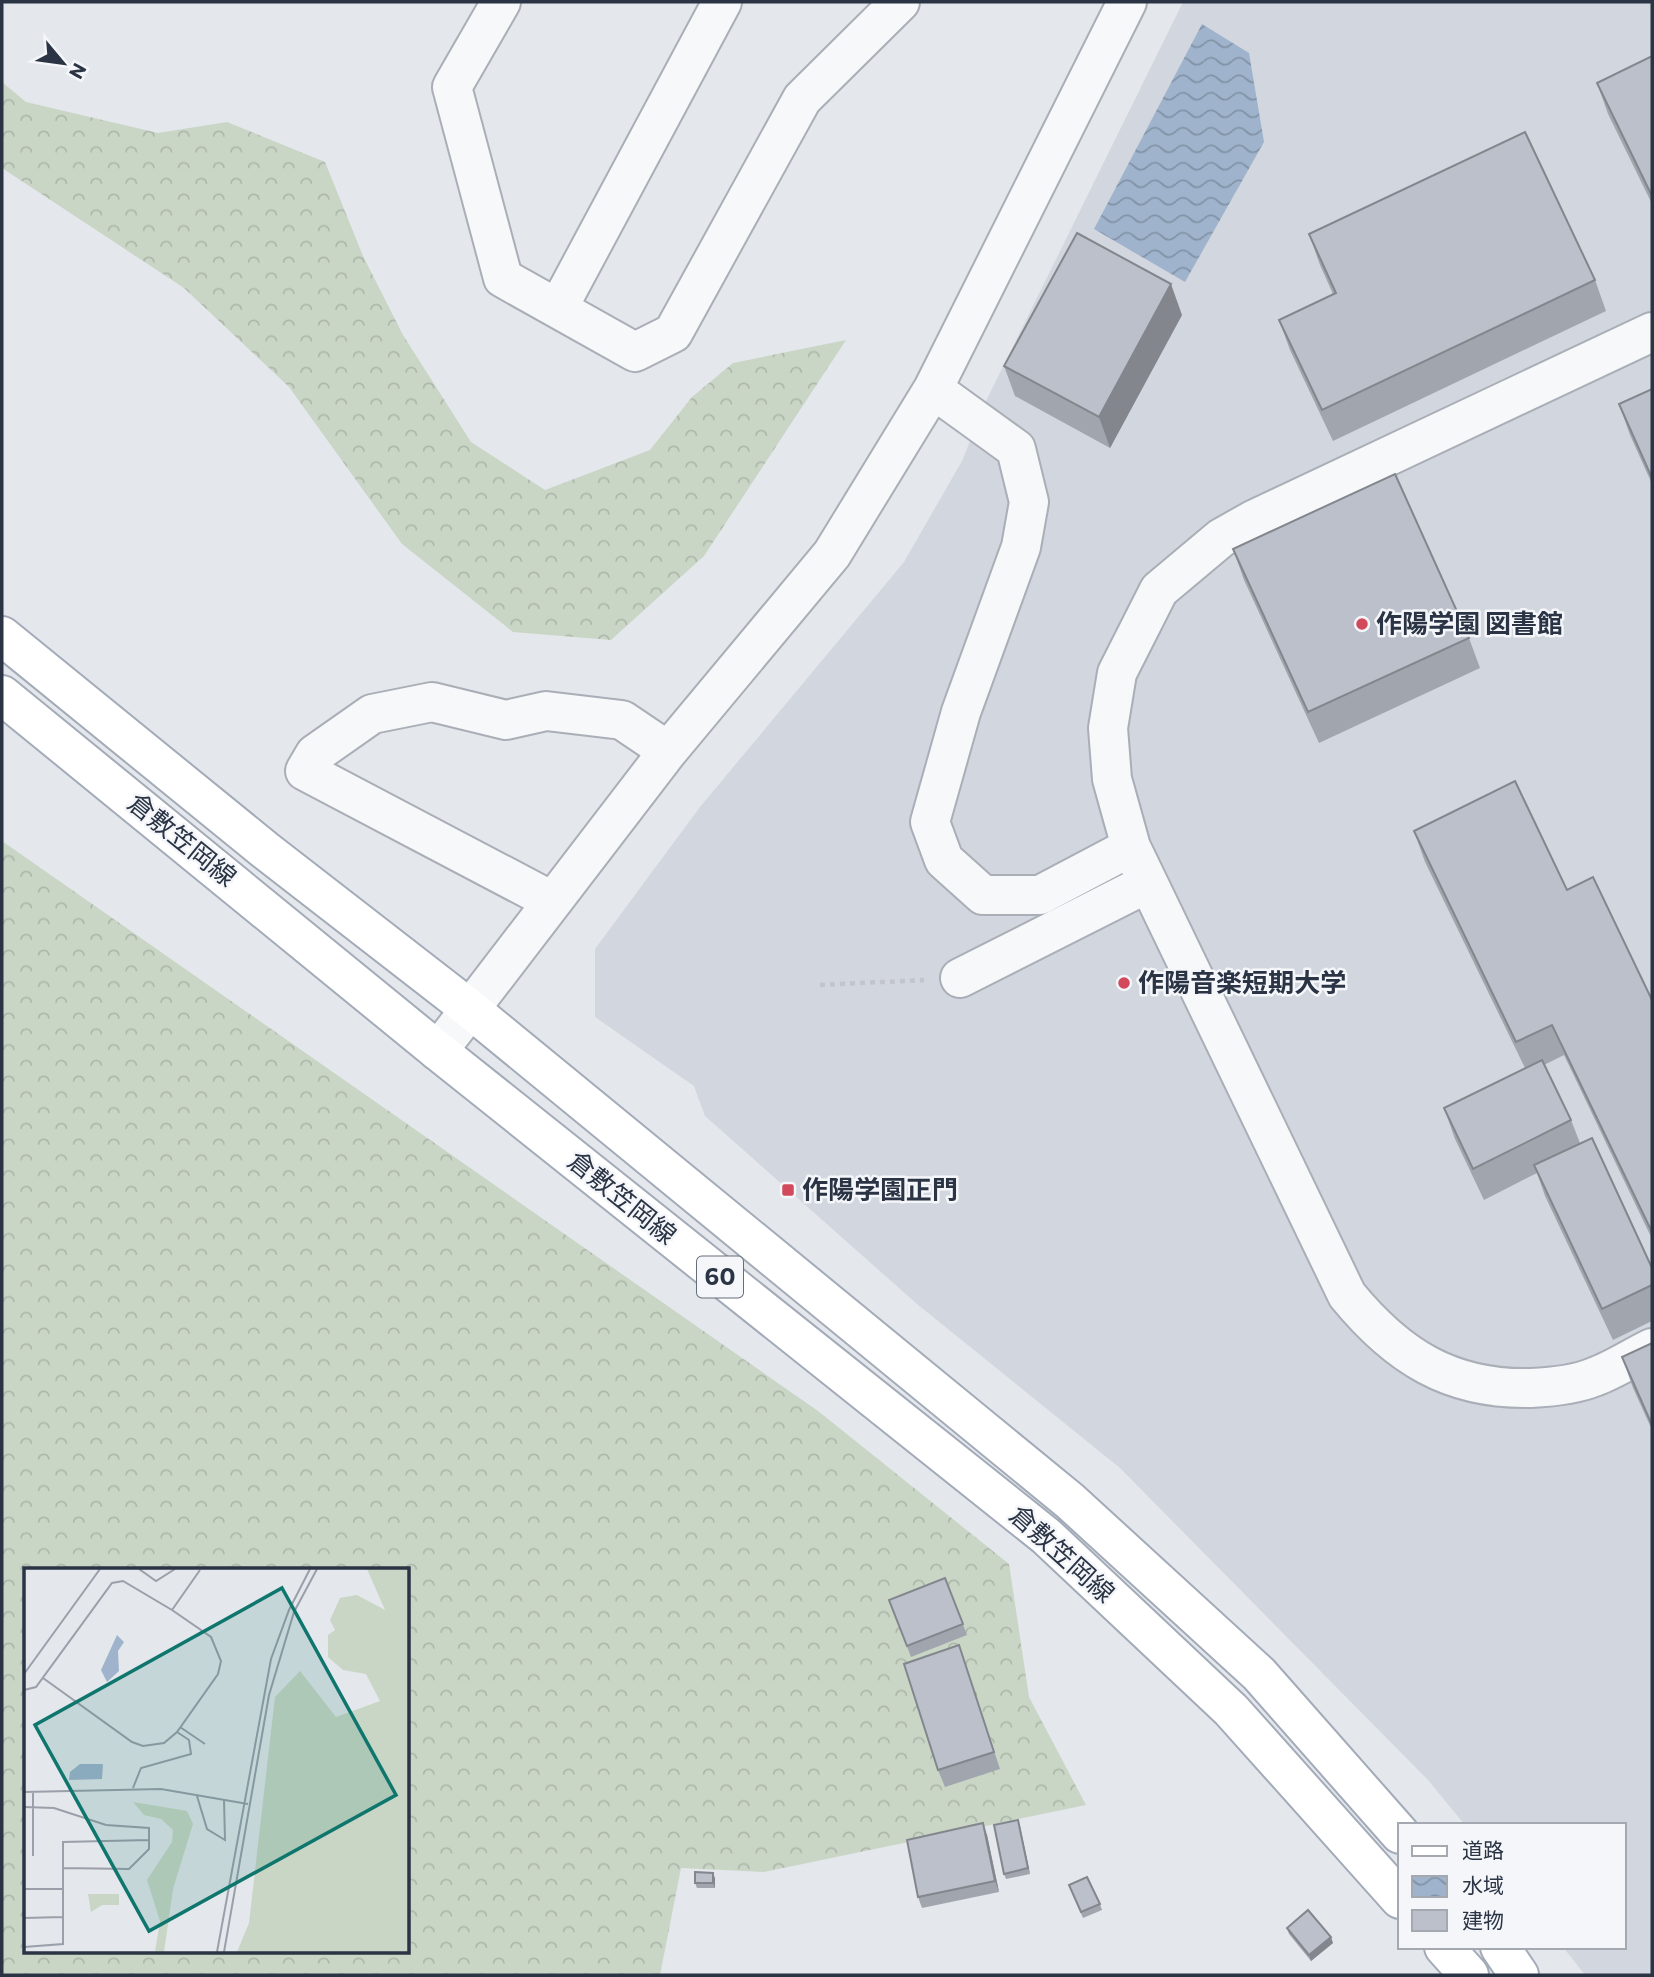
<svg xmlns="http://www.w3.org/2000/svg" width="1654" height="1977" font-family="Commissioner,'Noto Sans JP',sans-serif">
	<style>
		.built { fill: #d2d6de }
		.forest { fill: url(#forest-crowns); fill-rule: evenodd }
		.water { fill: url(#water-waves) }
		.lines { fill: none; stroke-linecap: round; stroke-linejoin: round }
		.minor-casing { stroke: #a9aeb7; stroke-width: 42 }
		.major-casing { stroke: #a3abb8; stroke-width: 42 }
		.path { stroke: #c2c5cb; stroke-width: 4.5; stroke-dasharray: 5 5; stroke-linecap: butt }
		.minor { stroke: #f7f8fa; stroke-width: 38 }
		.major { stroke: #fff; stroke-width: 38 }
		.wall { fill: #a1a5ae }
		.shaded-wall { fill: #83868d }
		.building { fill: #bbc0ca; stroke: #83868d; stroke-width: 2 }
		.poi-dot { fill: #d1495b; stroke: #f4f6f9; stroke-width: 2.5 }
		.labels { text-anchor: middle; stroke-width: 5; stroke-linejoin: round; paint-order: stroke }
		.shield { fill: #f4f6f9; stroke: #676e7b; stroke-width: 2 }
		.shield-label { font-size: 24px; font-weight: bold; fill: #2b3445 }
		.poi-label { font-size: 26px; font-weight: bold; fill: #2b3445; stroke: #f4f6f9; text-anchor: start }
		.street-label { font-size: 26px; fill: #2b3445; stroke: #f4f6f9 }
		.inset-road { fill: none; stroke: #9a9fa9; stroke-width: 2 }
		.view { fill: #0f766e; fill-opacity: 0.15; stroke: #0f766e; stroke-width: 3.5 }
		.inset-edge { fill: none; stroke: #2b3445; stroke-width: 3.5 }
	</style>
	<defs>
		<pattern id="forest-crowns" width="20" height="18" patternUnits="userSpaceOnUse" patternTransform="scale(1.75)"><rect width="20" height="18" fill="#c9d6c5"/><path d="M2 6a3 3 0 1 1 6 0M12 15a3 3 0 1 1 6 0" fill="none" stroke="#adb8ab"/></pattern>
		<pattern id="water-waves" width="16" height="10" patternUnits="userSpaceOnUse" patternTransform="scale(1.75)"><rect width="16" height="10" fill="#9fb4cc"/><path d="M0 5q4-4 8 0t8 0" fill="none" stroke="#8293a7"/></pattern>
	</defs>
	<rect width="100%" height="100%" fill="#e4e7ec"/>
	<path class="built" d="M1183 2H1652V1975H1585L1563 1947H1624V1825H1465L1428 1780 1120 1468 917 1304 705 1116 694 1086 595 1017V949L700 807 904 562 962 461 988 397Z"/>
	<path class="forest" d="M2 82 26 102 158 133 227 122 325 162 363 256 403 335 471 442 545 490 650 450 692 397 733 363 846 340 704 556 611 640 513 632 402 544 289 387 184 288 2 168Z
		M2 841 818 1411 1009 1564 1029 1697 1086 1805 764 1872 681 1868 660 1975H2ZM26 1569H408V1951H26Z"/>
	<path class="water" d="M1202 24 1249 53 1264 142 1185 282 1094 229Z"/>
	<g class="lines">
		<g class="minor-casing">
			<path id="minor" d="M501 2 452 87 503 278 635 352 673 333 802 99 900 2
				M558 308 722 2
				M1652 332 1253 520 1221 538 1159 590 1117 673 1108 728 1112 779 1131 847 1347 1295C1397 1356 1450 1390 1531 1388 1552 1387 1575 1385 1594 1377 1614 1370 1633 1357 1652 1348
				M933 389 1016 449 1029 502 1021 547 961 712 930 822 944 860 983 895H1040L1131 847
				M552 901 305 771 315 754 372 714 432 702 506 720 546 711 622 720 668 751
				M960 978 1148 883
				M438 1051 668 751 832 554 933 389 1127 2"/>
		</g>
		<g class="major-casing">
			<path id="major" d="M2 636 265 850 470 1009 1070 1501 1259 1674 1400 1834
				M2 695 438 1051 1046 1536 1231 1710 1400 1899
				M1444 1947 1469 1975
				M1500 1947 1519 1975"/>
		</g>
		<path class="path" d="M820 985 924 980"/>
		<use href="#minor" class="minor"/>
		<use href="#major" class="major"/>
	</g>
	<path class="wall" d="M1652 56V204L1608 114 1597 83Z
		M1309 234 1595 280 1606 311 1333 441 1290 350 1279 320 1333 294 1320 265Z
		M1182 315 1110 448 1015 396 1004 366Z
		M1652 389V484L1630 435 1619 404Z
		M1233 549 1469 638 1480 668 1319 743 1244 580Z
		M1414 831 1567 890 1652 1000V1239L1564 1055 1544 1065 1571 1120 1580 1143 1652 1268V1321L1613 1340 1545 1196 1537 1173 1484 1200 1455 1139 1444 1108 1525 1068 1425 862Z
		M1652 1343V1430L1633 1388 1622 1357Z
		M945 1578 967 1635 911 1657 889 1600Z
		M959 1645 1000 1769 945 1787 938 1770Z
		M1018 1820 1030 1874 1006 1879 1004 1874Z
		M987 1835 999 1892 922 1908 918 1897Z
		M715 1878V1888H697L695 1883Z
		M1069 1885 1100 1904 1102 1910 1083 1918Z
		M1287 1928 1333 1943 1311 1961 1289 1934Z"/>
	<path class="shaded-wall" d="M1171 284 1182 315 1110 448 1099 417Z
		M1018 1820 1020 1826 1030 1874 1028 1868Z
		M983 1823 987 1835 999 1892 995 1881Z
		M713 1873 715 1878V1888L713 1883Z
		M1331 1937 1333 1943 1311 1961 1309 1955Z"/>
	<path class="building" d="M1652 56V196L1597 83Z
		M1525 132 1595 280 1322 410 1279 320 1336 293 1309 234Z
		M1077 233 1171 284 1099 417 1004 366Z
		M1652 389V478L1619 404Z
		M1395 474 1469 638 1308 712 1233 549Z
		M1515 781 1567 890 1593 877 1652 1000V1232L1552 1025 1516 1042 1414 831Z
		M1542 1060 1571 1120 1473 1169 1444 1108Z
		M1592 1138 1652 1268V1285L1602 1309 1534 1165Z
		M1652 1343V1425L1622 1357Z
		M945 1578 963 1624 907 1646 889 1600Z
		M959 1645 994 1752 938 1770 904 1664Z
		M1018 1820 1028 1868 1004 1874 994 1825Z
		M983 1823 995 1881 918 1897 907 1840Z
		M695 1872 713 1873V1883H695Z
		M1087 1877 1100 1904 1081 1912 1069 1885Z
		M1308 1910 1331 1937 1309 1955 1287 1928Z"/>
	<g class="poi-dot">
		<circle cx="1362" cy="624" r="7"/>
		<circle cx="1124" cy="983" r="7"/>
		<rect x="781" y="1183" width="14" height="14" rx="3.5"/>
	</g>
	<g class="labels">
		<rect class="shield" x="697" y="1256.5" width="46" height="41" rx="5"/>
		<g class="shield-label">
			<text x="720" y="1285">60</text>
		</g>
		<g class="poi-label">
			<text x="1376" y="633">作陽学園 図書館</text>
			<text x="1138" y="992">作陽音楽短期大学</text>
			<text x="802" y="1199">作陽学園正門</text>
		</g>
		<g class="street-label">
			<text transform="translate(182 840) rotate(39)" y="9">倉敷笠岡線</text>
			<text transform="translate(622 1198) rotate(39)" y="9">倉敷笠岡線</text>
			<text transform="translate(1062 1554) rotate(42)" y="9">倉敷笠岡線</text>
		</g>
	</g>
	<g transform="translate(24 1568)">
		<rect width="385" height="385" fill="#e4e7ec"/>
		<path d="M343 1H385V384H213L225 355 251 129 276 103 312 149 356 133 342 106 319 102 304 89V67L311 62 306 52 316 30 333 27 361 42ZM109 234 163 243 169 256 149 321 140 384H131L136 353 123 312 148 274 149 262 137 251 120 247Z" fill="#c9d6c5"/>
		<path d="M64 326H95V337H78L67 344Z" fill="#c9d6c5"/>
		<path d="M93 67 100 74 94 83 95 103 83 114 77 102ZM56 196H79L78 211 45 212 46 204Z" fill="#9fb4cc"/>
		<path class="inset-road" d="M115 1 132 13 151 1M0 106 76 1M19 110 108 174 119 178 140 175 153 164 194 106 197 93 187 69 148 42M0 122 12 119 88 15 99 13 148 42 176 2M156 159 181 176M109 220 117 200 167 186 165 172 153 164M0 224 137 221 224 236M9 224V288M173 228 183 261 201 272 200 232M0 239 30 240 82 257 125 260V281L105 301 39 300M0 321H39M0 350 39 349M0 379 39 376V274L125 272M193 384 247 91 265 42 286 1M200 384 245 127 270 44 293 1"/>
		<path class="view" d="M258 20 372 227 125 363 11 157Z"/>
		<rect width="385" height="385" class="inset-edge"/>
	</g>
	<rect width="1654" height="1977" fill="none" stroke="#2b3445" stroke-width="7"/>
	<rect x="1398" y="1823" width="228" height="126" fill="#f4f6f9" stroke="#a4a8b1" stroke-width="2"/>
	<rect x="1412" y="1846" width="35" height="10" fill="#ffffff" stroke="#a4a8b1" stroke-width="2"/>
	<text x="1462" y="1858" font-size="21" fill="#2b3445">道路</text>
	<rect x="1412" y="1876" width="35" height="21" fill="url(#water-waves)" stroke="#a4a8b1" stroke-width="2"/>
	<text x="1462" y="1893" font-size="21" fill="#2b3445">水域</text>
	<rect x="1412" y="1910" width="35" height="21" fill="#bbc0ca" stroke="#a4a8b1" stroke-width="2"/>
	<text x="1462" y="1928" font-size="21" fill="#2b3445">建物</text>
	<g transform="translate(63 63) rotate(119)" stroke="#f4f6f9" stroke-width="5" paint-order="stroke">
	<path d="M0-5L12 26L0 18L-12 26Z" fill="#2b3445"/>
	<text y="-10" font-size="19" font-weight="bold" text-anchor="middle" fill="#2b3445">N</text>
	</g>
</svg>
